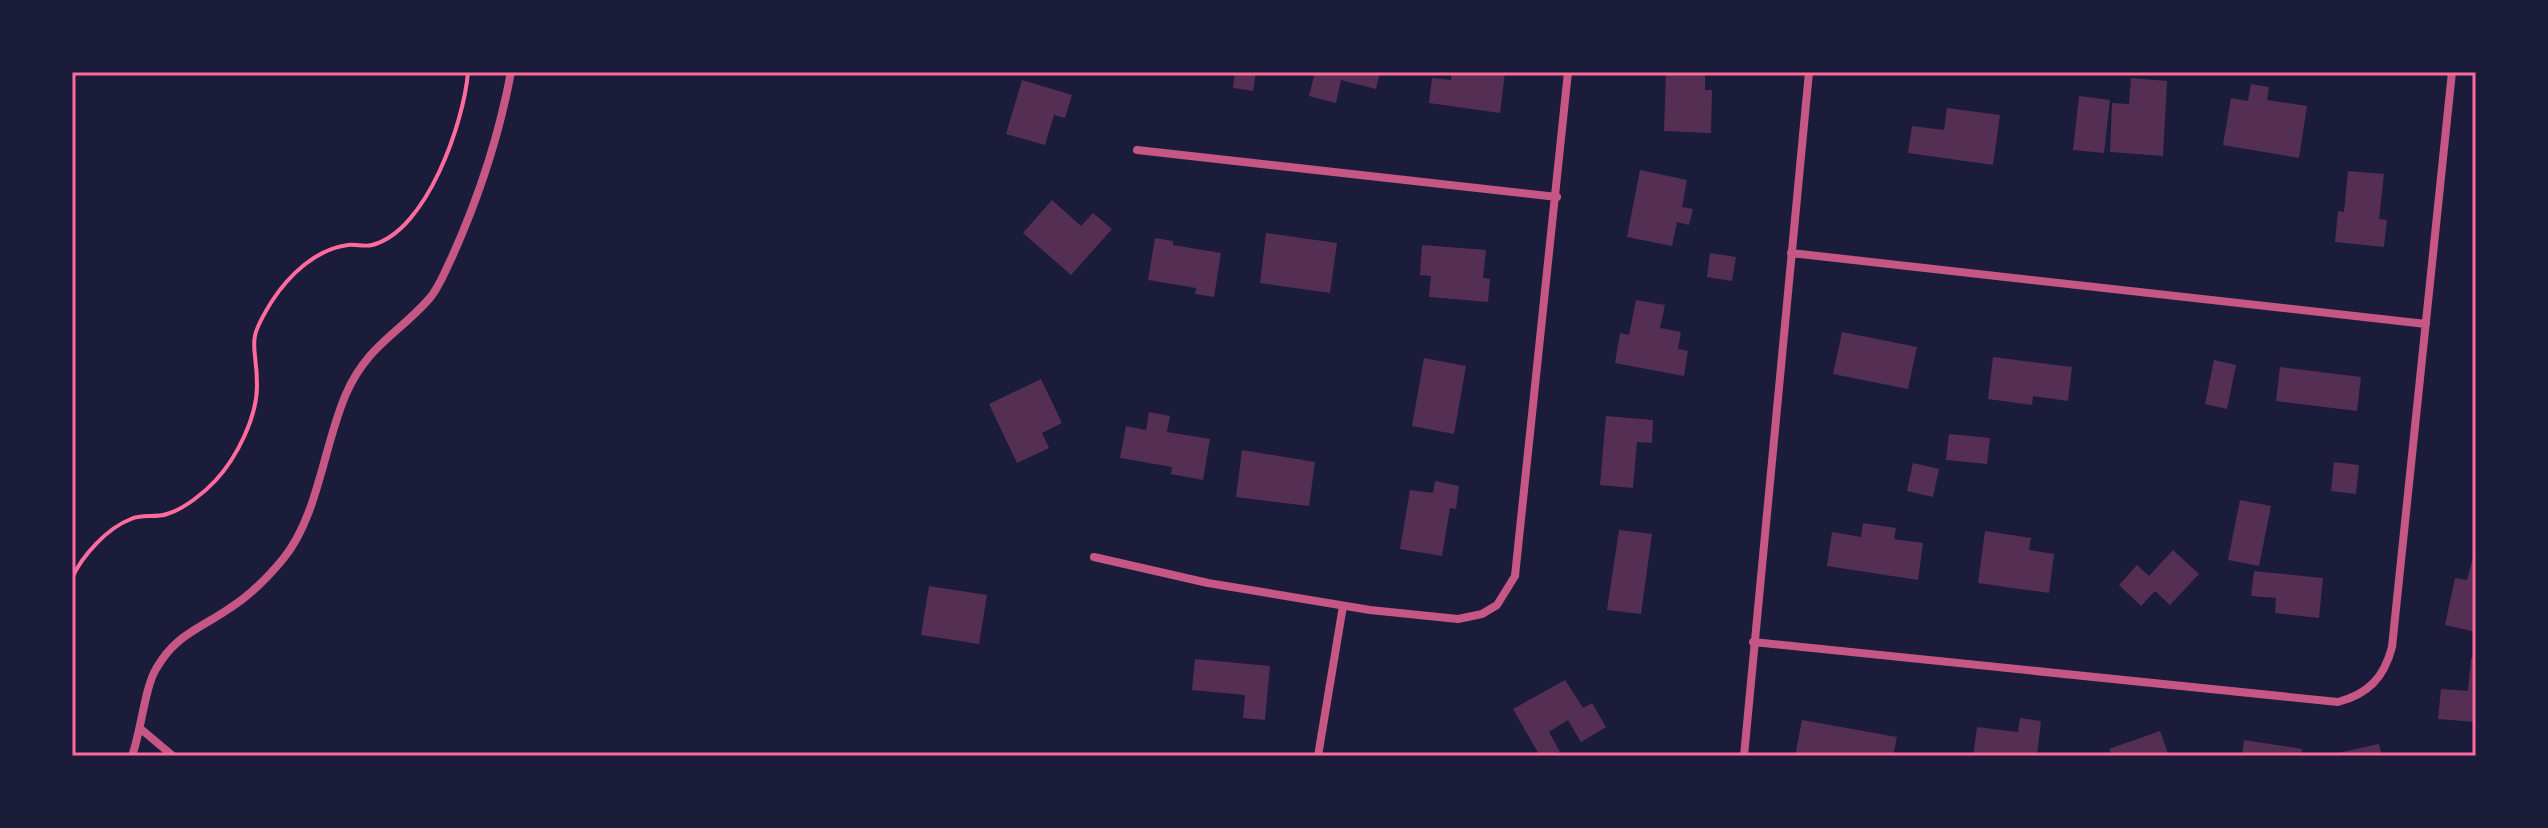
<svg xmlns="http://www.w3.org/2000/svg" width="2548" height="828" font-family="Spectral,serif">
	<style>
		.building { fill: #542f53 }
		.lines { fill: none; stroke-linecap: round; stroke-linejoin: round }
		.path { stroke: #ff6b9d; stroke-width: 4 }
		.minor { stroke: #c65784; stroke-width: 8 }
		.neatline { fill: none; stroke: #ff6b9d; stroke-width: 3 }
	</style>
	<rect width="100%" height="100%" fill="#1b1b3a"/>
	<path class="building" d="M1235 72H1256L1253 91 1233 88Z
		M1315 72H1380L1376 89 1341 80 1336 103 1309 96Z
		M1452 72H1505L1500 113 1429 103 1432 78 1451 80Z
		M1666 72H1705V90H1712L1711 133 1664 131Z
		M2131 78 2167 81 2163 156 2110 152 2112 103 2129 104Z
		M1022 80 1072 95 1065 118 1054 115 1045 145 1006 134Z
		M2251 84 2269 87 2267 100 2307 106 2299 158 2223 145 2231 98 2248 101Z
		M2079 96 2110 100 2104 153 2073 150Z
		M1947 108 2000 115 1993 165 1908 153 1912 126 1944 130Z
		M1640 170 1687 180 1682 207 1693 209 1689 225 1677 222 1672 246 1627 237Z
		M2348 171 2384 174 2379 219 2387 220 2384 247 2335 242 2338 211 2344 212Z
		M1052 200 1081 226 1093 213 1112 229 1071 275 1023 233Z
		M1266 233 1337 243 1330 293 1260 283Z
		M1155 238 1173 241V245L1221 253 1214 297 1195 294 1196 288 1148 280Z
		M1422 245 1486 250 1483 278 1490 279 1488 302 1429 297 1431 276 1420 275Z
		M1710 253 1736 257 1732 281 1707 277Z
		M1636 300 1665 305 1660 328 1681 332 1678 349 1688 351 1684 376 1615 363 1620 333 1629 335Z
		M1842 332 1917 347 1908 389 1833 374Z
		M1993 357 2072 367 2068 401 2033 396 2032 405 1988 399Z
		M1424 358 1466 366 1454 434 1412 426Z
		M2214 360 2236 365 2227 409 2205 404Z
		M2280 367 2361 377 2357 411 2276 401Z
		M1041 379 1062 423 1042 433 1049 448 1017 463 989 404Z
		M1149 412 1170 416 1167 432 1210 439 1203 480 1171 474 1172 467 1120 458 1126 426 1146 430Z
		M1606 416 1653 420 1652 443 1637 442 1633 488 1600 485Z
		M1949 434 1990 438 1987 464 1946 460Z
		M1242 450 1315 462 1309 506 1236 497Z
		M2334 462 2359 465 2356 494 2331 491Z
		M1913 463 1939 469 1933 497 1907 491Z
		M1435 481 1459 486 1456 509 1450 508 1442 556 1400 549 1410 490 1433 493Z
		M2240 500 2271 506 2259 566 2228 560Z
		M1863 523 1896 528 1894 539 1923 543 1918 580 1827 566 1832 532 1861 537Z
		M1619 530 1652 534 1641 614 1607 610Z
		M1985 531 2031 538 2029 550 2054 554 2049 593 1978 583Z
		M2476 545V632L2445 625 2455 578 2467 580Z
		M2173 550 2199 574 2170 605 2155 591 2141 606 2119 585 2137 565 2149 576Z
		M2254 571 2323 578 2319 618 2275 613 2276 598 2251 596Z
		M929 586 987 595 979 644 921 635Z
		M2471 658 2476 659V722L2438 719 2441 689 2468 691Z
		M1195 659 1270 666 1265 720 1243 718 1245 695 1192 690Z
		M1565 680 1583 708 1592 703 1606 727 1581 742 1568 720 1549 732 1560 752 1540 756 1513 709Z
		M2020 718 2041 721 2037 756H1973L1977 727 2018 732Z
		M1802 720 1897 737 1893 756H1795Z
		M2160 731 2169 756H2112L2109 749Z
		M2244 740 2302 749 2301 756H2242Z
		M2379 744 2382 756H2329V755Z"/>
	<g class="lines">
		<path class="path" d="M72 578C82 556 107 528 131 519 142 514 156 518 167 514 184 509 204 493 216 480 237 457 257 417 257 386 257 340 244 346 272 301 289 275 316 249 348 245 356 244 365 247 372 245 427 231 464 122 468 72"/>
		<path class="minor" d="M1137 150 1557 197
			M1791 253 2426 324
			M1094 557 1208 583 1370 610 1458 619 1482 614 1497 605 1515 576 1568 72
			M1753 642 2338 702C2368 694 2384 678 2392 647L2452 72
			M142 730 173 756
			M132 756C141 731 145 687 156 669 176 634 200 629 230 608 249 596 269 576 283 559 318 517 324 444 346 394 367 346 397 335 429 299 439 288 445 271 452 257 479 197 499 136 511 72
			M1318 756 1343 606
			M1744 756 1809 72"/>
	</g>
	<rect width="2548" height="828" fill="none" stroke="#1b1b3a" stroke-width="148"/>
	<rect x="74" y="74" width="2400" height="680" class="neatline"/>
</svg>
